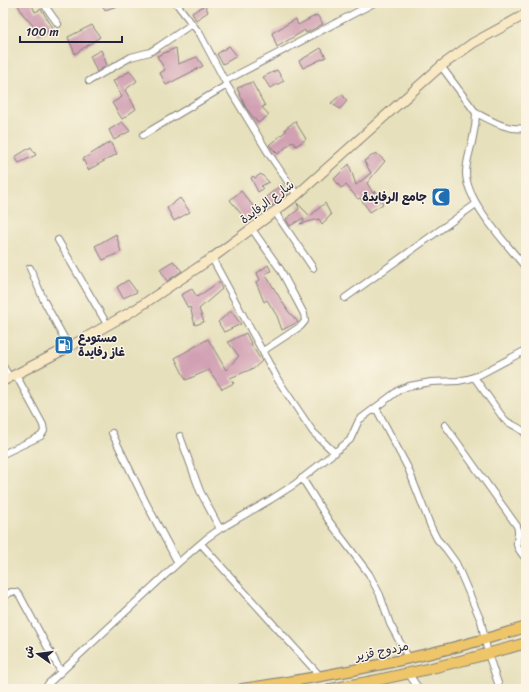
<svg xmlns="http://www.w3.org/2000/svg" width="529" height="692" font-family="Sriracha,'Playpen Sans Arabic',sans-serif">
	<style>
		.building { fill: #d1a1b3 }
		.lines { fill: none; stroke-linecap: round; stroke-linejoin: round }
		.street-casing { stroke: #84817c; stroke-width: 8 }
		.secondary-casing { stroke: #84817c; stroke-width: 11 }
		.primary-casing { stroke: #84817c; stroke-width: 12 }
		.street { stroke: #fff; stroke-width: 6 }
		.secondary { stroke: #f8e8c3; stroke-width: 9 }
		.primary { stroke: #eec569; stroke-width: 10 }
		.labels { text-anchor: middle; stroke-width: 3; stroke-linejoin: round; paint-order: stroke }
		.poi-label { font-size: 12px; font-weight: bold; fill: #22223b; stroke: #fcf5e5; text-anchor: end }
		.street-label { font-size: 12px; fill: #22223b; stroke: #fcf5e5 }
	</style>
	<rect width="100%" height="100%" fill="#fcf5e5"/>
	<filter id="ink" filterUnits="userSpaceOnUse"><feTurbulence type="fractalNoise" baseFrequency=".025" numOctaves="2"/><feDisplacementMap in="SourceGraphic" scale="8" xChannelSelector="R" yChannelSelector="G"/><feConvolveMatrix kernelMatrix="1 2 1 2 8 2 1 2 1" color-interpolation-filters="sRGB"/></filter>
	<filter id="wash" filterUnits="userSpaceOnUse"><feTurbulence type="fractalNoise" baseFrequency=".012" numOctaves="4" result="noise"/><feDisplacementMap in="SourceGraphic" scale="16" xChannelSelector="R" yChannelSelector="G"/><feGaussianBlur stdDeviation="0.9" result="paint"/><feColorMatrix in="noise" values="0 0 0 0 0 0 0 0 0 0 0 0 0 0 0 0 0 1.4 0 .05"/><feComposite in="paint" operator="in"/></filter>
	<g filter="url(#wash)">
		<rect width="100%" height="100%" fill="#e6e0bc"/>
		<g id="blocks">
			<path class="building" d="M17 3H31L35 12 41 9 53 28 39 36 35 31 37 30 22 13Z
				M101 3H123V4L105 10Z
				M205 5 208 12 196 20 192 13Z
				M317 15 323 24 306 33 305 30 277 47 272 33 296 19 298 25Z
				M92 25 100 37 75 54 68 37Z
				M229 46 237 56 223 64 217 54Z
				M176 48 178 64 197 57 203 66 166 85 160 73 165 70 157 56Z
				M321 48 326 57 303 68 299 61Z
				M101 50 107 65 97 72 90 56Z
				M277 70 284 81 270 88 263 77Z
				M130 71 137 81 125 90 136 109 122 119 112 103 122 97 113 81Z
				M252 82 265 106 262 107 269 115 258 123 246 108 237 88Z
				M342 94 347 101 340 109 331 103Z
				M295 121 306 139 296 146 293 141 278 154 269 145 286 131 285 129Z
				M122 122 130 131 114 140 109 130Z
				M110 142 117 154 88 170 83 159Z
				M31 147 36 155 19 163 15 157Z
				M376 153 385 161 367 183 373 193 375 191 383 204 370 212 360 198 358 199 346 185 341 188 334 179 349 164 356 185 371 173 364 161Z
				M261 174 269 182 261 186 263 189 258 192 251 178 253 176 255 178Z
				M282 184 289 193 272 206 266 197Z
				M241 191 258 212 246 220 230 200Z
				M180 198 190 212 174 221 167 208Z
				M297 203 310 216 325 203 331 215 322 224 319 219 300 224 304 221 303 218 290 226 286 219 299 209Z
				M116 234 121 252 103 260 95 246Z
				M173 261 182 271 167 281 160 269Z
				M268 265 271 271 265 274 288 311 298 322 282 330 277 316 267 300 264 302 256 282 260 280 257 273Z
				M128 280 137 292 123 298 117 287Z
				M219 282 222 289 199 309 204 322 195 325 190 307 188 308 181 295 192 289 197 297Z
				M231 311 241 324 224 332 218 322Z
				M246 333 252 345H251L262 361 252 370V369L230 378 234 383 222 389 209 370 186 380 175 358 208 339 226 370 239 356 228 342Z"/>
		</g>
	</g>
	<g filter="url(#ink)">
		<use href="#blocks" fill-opacity="0" stroke="#84817c" stroke-width="1"/>
		<g class="lines">
			<g class="street-casing">
				<path id="street" d="M43 3 58 24
					M176 3 200 34 227 85 269 154 297 195
					M441 66 476 113C476 121 475 129 473 137 471 149 466 161 466 173 466 202 508 245 526 268
					M89 81 131 57 150 52 158 47 192 24
					M225 81 374 3
					M476 113C492 121 508 131 526 128
					M143 135 227 85
					M275 212 313 268
					M252 229 280 269 304 314 305 321 301 326 263 351
					M58 240 108 326
					M212 258 278 380 313 432 335 453
					M30 268 44 301 69 347
					M345 298 476 204
					M3 366 10 378
					M474 377 504 419C511 426 518 425 526 434
					M376 408 408 468 431 527 437 539 446 549 456 563 481 621 488 654 500 689
					M445 425 517 526C520 536 516 538 517 545 518 550 523 555 526 559
					M112 433 146 503 178 563
					M180 436 200 491 220 529
					M3 454 41 436 44 431 43 425 16 375
					M302 478 329 521 369 574 380 595 390 624 409 659
					M201 544 321 677
					M3 597 11 592H16L20 596 61 672
					M408 673 419 689
					M45 689 48 684 178 563 207 538 220 529 270 500 295 484 350 440 359 420 399 390 409 386 431 382 458 381 468 379 479 375 526 350"/>
			</g>
			<g class="secondary-casing">
				<path id="secondary" d="M3 381 69 347 136 309 212 258 297 195 441 66 473 43 526 14"/>
			</g>
			<g class="primary-casing">
				<path id="primary" d="M242 689C338 675 433 656 526 627
					M331 689C397 677 462 662 526 643"/>
			</g>
			<use href="#street" class="street"/>
			<use href="#secondary" class="secondary"/>
			<use href="#primary" class="primary"/>
		</g>
	</g>
	<defs>
		<g id="mosque-square" transform="scale(1)"><rect x="-9" y="-9" width="18" height="18" rx="4" fill="#1f6fb2" stroke="#fcf5e5"/><path d="M3.5-4.9A6 6 0 1 0 3.5 4.9A5 5 0 1 1 3.5-4.9Z" fill="#fff"/></g>
		<g id="fuel-square" transform="scale(1)"><rect x="-9" y="-9" width="18" height="18" rx="4" fill="#1f6fb2" stroke="#fcf5e5"/><path d="M-5.5-6h7V0h2V4h1.3V-2.5L3-4.5l.8-.8L6-3V5H2.5V1h-1V6h-7ZM-4.2-4.7v3.2H.2V-4.7Z" fill="#fff"/></g>
	</defs>
	<g fill-rule="evenodd">
		<use href="#mosque-square" x="441" y="197"/>
		<use href="#fuel-square" x="64" y="345"/>
	</g>
	<g class="labels">
		<g class="poi-label">
			<text x="427" y="201">جامع الرفايدة</text>
			<text x="78" y="342" text-anchor="start">مستودع<tspan x="78" dy="14">غاز رفايدة</tspan></text>
		</g>
		<g class="street-label">
			<text transform="translate(267 202) rotate(-37)" y="4">شارع الرفايدة</text>
			<text transform="translate(382 651) rotate(-12)" y="4">مزدوج قزير</text>
		</g>
	</g>
	<rect width="529" height="692" fill="none" stroke="#fcf5e5" stroke-width="16"/>
	<g transform="translate(38 654) rotate(284)" stroke="#fcf5e5" stroke-width="3" paint-order="stroke">
	<path d="M0-3L7 15L0 10L-7 15Z" fill="#22223b"/>
	<text y="-6" font-size="11" font-weight="bold" text-anchor="middle" fill="#22223b">ش</text>
	</g>
	<path d="M20 36v6h102v-6" fill="none" stroke="#22223b" stroke-width="2"/>
	<text x="26" y="36" font-size="12" fill="#22223b" stroke="#fcf5e5" stroke-width="3" paint-order="stroke">100 m</text>
</svg>
